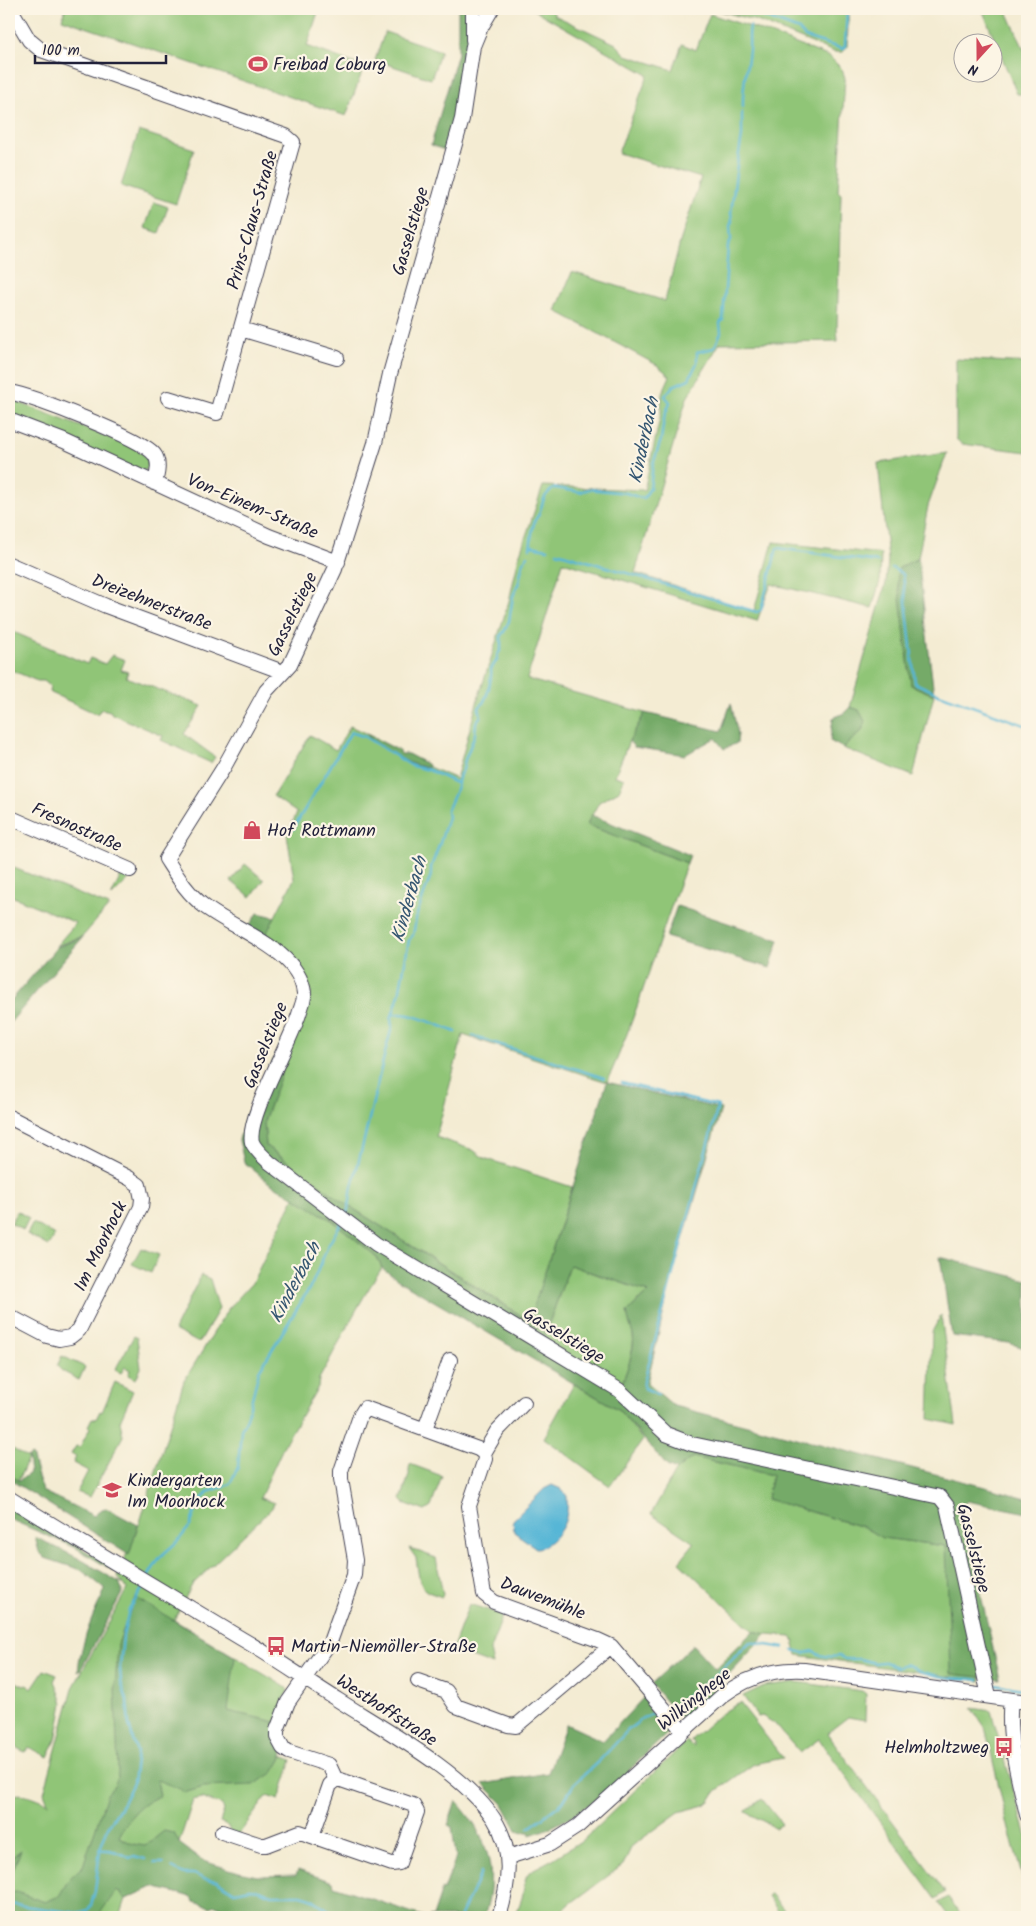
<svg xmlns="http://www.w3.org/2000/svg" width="1036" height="1926" font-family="Kalam,sans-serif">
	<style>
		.green { fill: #90c577; stroke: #597459 }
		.forest { fill: #74aa68; stroke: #4b6652; fill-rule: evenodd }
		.water { fill: #57b6d6; stroke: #3c6c88 }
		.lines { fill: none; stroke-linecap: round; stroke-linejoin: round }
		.stream { stroke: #57b6d6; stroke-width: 2.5 }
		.minor-casing { stroke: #424052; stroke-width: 16 }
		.minor { stroke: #fff; stroke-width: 14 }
		.labels { text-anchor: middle; stroke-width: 4.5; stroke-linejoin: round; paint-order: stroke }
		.poi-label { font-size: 18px; fill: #22223b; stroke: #fcf5e5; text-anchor: start }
		.street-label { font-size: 18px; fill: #22223b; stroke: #fcf5e5 }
		.water-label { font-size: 19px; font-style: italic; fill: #355671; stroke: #fcf5e5 }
	</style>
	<rect width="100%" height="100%" fill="#fcf5e5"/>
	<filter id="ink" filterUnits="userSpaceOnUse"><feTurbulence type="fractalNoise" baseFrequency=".02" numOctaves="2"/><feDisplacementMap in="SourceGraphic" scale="10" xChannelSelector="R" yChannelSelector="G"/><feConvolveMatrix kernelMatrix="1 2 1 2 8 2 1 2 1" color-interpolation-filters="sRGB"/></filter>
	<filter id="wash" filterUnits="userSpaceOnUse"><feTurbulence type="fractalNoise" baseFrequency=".0096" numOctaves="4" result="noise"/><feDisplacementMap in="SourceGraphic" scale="20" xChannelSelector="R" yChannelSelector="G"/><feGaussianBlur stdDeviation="1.12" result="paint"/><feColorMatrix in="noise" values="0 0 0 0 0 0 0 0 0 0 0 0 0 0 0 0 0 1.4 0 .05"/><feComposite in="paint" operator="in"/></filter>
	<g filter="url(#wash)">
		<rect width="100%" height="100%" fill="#f4ecd3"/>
		<path class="green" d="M65 9H319L307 46 364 67 346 116 62 19Z
			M532 9H553L554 15 616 44 626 55 673 70 682 44 696 50 710 14 757 29 830 57 842 69 845 78 838 191 841 194 837 328 838 341 720 343 687 398 635 573 754 611 773 542 881 554 880 581 872 608 771 584 757 621 563 562 527 679 645 713 629 741 615 776 624 779 619 791 599 802 587 825 687 863C659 936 639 1012 607 1082L463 1035 436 1137 473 1150 484 1158 572 1187 530 1321 346 1204 266 1146 264 1121 311 992C306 965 285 953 264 938L294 879 287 834 297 813 273 796 310 735 336 750 350 726 367 734 372 740 410 763 424 767H429L456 779 478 699 509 601 519 556 543 486 644 490 661 413 662 394 670 376 657 365 556 311 572 272 665 301 680 242 701 178 618 153 648 75Z
			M713 9H849L847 47 843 52H834L757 21Z
			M982 9H1006L1027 56V94H1017Z
			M385 32 441 51 431 79 375 60Z
			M139 131 194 149 176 204 121 186Z
			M154 202 168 207 159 233 145 228Z
			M956 359 1027 363V452L962 444 956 439Z
			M9 400H12L134 447C142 452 152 460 146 470L140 471 9 418Z
			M947 453 928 506 918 558 899 568 911 685 934 695 913 776 843 748 862 731 859 710 850 707 886 583 888 560 878 463Z
			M9 630 87 664 90 658 105 664 112 655 125 660 121 670 128 672 126 677 202 706 184 734 215 757 211 763 161 740 163 736 112 714 110 711 102 709 97 714 49 692 50 686 44 681H37L9 669Z
			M245 864 264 880 251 897 231 881Z
			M9 866 109 906 83 936 56 946 76 923 9 895Z
			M123 871 127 873 128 880 111 897Z
			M295 1196 333 1221 377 1257 382 1268C358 1303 340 1342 319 1379L318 1387 286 1441 260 1498 274 1503 272 1508 192 1585 174 1620 287 1688 288 1691 283 1701 282 1756 292 1760 279 1800 267 1796 239 1834 230 1831 227 1825 220 1822 224 1810 222 1805 201 1798 193 1800 179 1843 153 1886 126 1899 120 1917H9V1797C21 1790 36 1798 48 1803L44 1793 73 1688 127 1589 117 1577 140 1522 184 1381 228 1309 252 1283Z
			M17 1211 29 1218 23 1230 11 1223Z
			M33 1223 55 1235 49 1246 27 1234Z
			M141 1248 159 1255 151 1273 132 1264Z
			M570 1265 648 1292 627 1312C628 1321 632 1327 633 1335 636 1347 625 1378 619 1389L555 1352 544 1337Z
			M201 1275 210 1279 219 1309 199 1343 174 1330Z
			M941 1315 956 1425 929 1419 932 1332Z
			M134 1336 137 1338 141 1368 136 1379 128 1375 130 1370 125 1367 121 1373 115 1370Z
			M62 1356 85 1367 79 1380 62 1371 57 1366Z
			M115 1382 133 1391 120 1421 123 1436 90 1497 77 1492 88 1471 73 1463 76 1457 71 1454 76 1446 80 1447 90 1428 88 1426 92 1418 96 1419 100 1411 102 1412Z
			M574 1384 619 1410 643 1440 610 1486 544 1438Z
			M13 1449 28 1458 18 1481 9 1474V1459Z
			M693 1457 772 1475 767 1499 863 1527 883 1538 946 1546 981 1681 797 1655 794 1644 795 1641 791 1636 767 1634 753 1631 679 1562 694 1543 651 1514 676 1470Z
			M410 1464 442 1476 431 1507 425 1511 404 1503 401 1500 409 1475V1469Z
			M409 1548 436 1558 443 1594 442 1597 428 1592 424 1589 419 1578 416 1558Z
			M469 1604 503 1615 490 1650 493 1665 452 1650Z
			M44 1670 57 1675 54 1681 56 1683 63 1703 56 1740 48 1757 29 1747 25 1752 9 1744V1682L13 1683 14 1681 24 1686 26 1685 32 1688Z
			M796 1682 862 1691 866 1694 865 1720 848 1717 827 1733 945 1892 936 1899 819 1739 800 1753 774 1723 762 1716 758 1717 743 1696 764 1686Z
			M740 1703 783 1758 754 1764 716 1791 710 1801 705 1805 679 1812 632 1846 623 1865 552 1917H515L522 1898 526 1877 530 1871 553 1859 584 1839 687 1741 693 1747V1743L691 1740C706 1727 721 1711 740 1703Z
			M972 1708 991 1711 1027 1837V1893L1009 1830 985 1727Z
			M762 1799 782 1824 775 1829 772 1826 746 1812V1811Z
			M771 1894 790 1917H782L768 1896Z
			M948 1897 963 1917H949L939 1903Z"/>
		<path class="forest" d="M458 9H469C470 56 462 105 447 151L431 145 458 53Z
			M918 558 934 695 911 685 897 574 899 568Z
			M731 703 738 734 737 743 724 749 715 738 685 755 634 747 629 741 645 713 721 731Z
			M850 707 859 710 865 721 862 731 843 748 830 741 833 718 844 713Z
			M367 734 396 749 402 754H408L427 764 429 767C410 768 388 750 371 740Z
			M591 815 690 855 687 863 587 825Z
			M677 906 779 940 770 968 666 937Z
			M258 913 275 917 264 938 247 929Z
			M83 937 9 1024V1003L57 947Z
			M311 993 264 1121 266 1146 346 1204 529 1321 607 1082 721 1109 671 1281 647 1383 674 1406 1027 1498V1513L967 1501 961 1507 1000 1679 951 1674 946 1546 882 1538 863 1527 767 1499 772 1475 693 1457 676 1470 667 1466 619 1410 398 1280 382 1268 377 1257 333 1221 268 1182 244 1162 239 1140 246 1115 293 1020ZM570 1265 648 1292 627 1312C628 1321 631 1327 633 1335 636 1347 625 1378 619 1389L555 1352 544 1337Z
			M940 1257 1027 1280V1349L1009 1343 952 1336Z
			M32 1455 42 1491 94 1516 102 1509 106 1508 138 1525 129 1555 9 1479V1475L19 1481 30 1473 28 1457Z
			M9 1503 133 1580 132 1582 76 1548 9 1519Z
			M35 1537 80 1559 119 1582 122 1589V1593L80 1671 78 1672C79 1653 89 1624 97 1607 100 1600 104 1596 104 1588L81 1570 45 1558 39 1552Z
			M135 1597 235 1657 228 1711 276 1722 283 1753 281 1760 273 1773 253 1785 204 1787 184 1793 180 1789 157 1780 160 1796C140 1803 128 1818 119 1837L133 1844 145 1846 164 1831 174 1833 179 1843 203 1861 239 1872 257 1876 296 1875 298 1870 333 1882 334 1886 425 1917H269L248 1910 240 1914 215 1905 211 1907 194 1902 192 1897 153 1887 126 1899 117 1890 97 1917H9V1893L16 1892 45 1902 59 1896 69 1879 83 1866 107 1794 115 1785 118 1772 115 1688 118 1644Z
			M753 1631 767 1634 711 1693 685 1716H678L651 1684 693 1645 715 1669Z
			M644 1697 667 1723 669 1727 667 1734C626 1772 585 1819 530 1835L529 1832H522L517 1830 503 1804 483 1784 548 1773 566 1724 603 1741Z
			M456 1801C488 1836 499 1871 484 1917H429L433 1916 442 1889 444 1890 456 1857 452 1827 448 1825Z
			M21 1850 9 1880V1859Z"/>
		<path class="water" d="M552 1485 561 1489 567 1496C567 1502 568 1510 566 1517 564 1529 549 1548 536 1548L514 1532 513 1520 544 1489Z"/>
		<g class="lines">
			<path class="stream" d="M730 9H736
				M749 9 753 15H759L799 30 805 37 843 49 845 46 847 9
				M743 107C742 88 747 69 749 50 750 42 748 34 750 26
				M531 546 548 549
				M530 548C532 540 531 529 535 521 536 518 538 516 539 514 543 503 543 494 555 488L580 492 589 489 626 493 641 498H644L650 488 653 464 661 440 664 418 670 402 665 396 673 386 689 379 697 363V352L714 348 721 333 720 323 723 320 728 246 731 240 730 226 732 221 731 213 737 165 742 136V112
				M557 552 757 612 761 610 777 548 878 562
				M892 568 903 574 915 683 939 694 1027 726
				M293 829 351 732 365 737 412 766 429 770 458 784
				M393 1015C407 1010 442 1027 456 1032
				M473 1036 604 1078
				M622 1083 718 1106 643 1385 644 1388 658 1394
				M345 1216C351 1206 350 1197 352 1186 367 1134 377 1079 392 1027L391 1019 399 995 409 940 413 935 417 914 431 875V867L440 843 448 817 447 811 455 793 460 774 463 770 465 760 475 734 476 722 481 716 479 708C481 705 483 704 484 701 488 695 492 676 491 669L497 660V656L501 649V635L504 632 509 621 513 596 519 582 523 562 528 556
				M148 1577 160 1557 178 1541 190 1526 198 1504 208 1492 230 1484 238 1467 241 1430 247 1418 259 1371 312 1284 328 1246 341 1223
				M793 1650 805 1653 814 1651C819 1657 832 1657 839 1656L845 1659H860L875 1663 882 1662 897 1667C909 1660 911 1669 922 1672 931 1674 941 1677 950 1678 959 1679 969 1678 978 1680
				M995 1684 1027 1690
				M677 1702 714 1677 750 1642 784 1648
				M529 1828 563 1802 574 1784 601 1759 629 1729 645 1717 654 1713
				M99 1850C111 1849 120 1852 130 1858L134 1856 145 1859
				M154 1863H163
				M172 1868 184 1874H194L204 1879 217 1881 235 1892 250 1889 260 1890 271 1895H301L311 1898 339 1917
				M9 1904 78 1913 88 1910 91 1905 95 1891 100 1849 108 1827 123 1803 133 1783 137 1753 129 1725 127 1700 121 1682 120 1668 123 1636 129 1610 144 1586
				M460 1917 481 1873"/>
		</g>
	</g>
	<g filter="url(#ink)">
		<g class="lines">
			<g class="minor-casing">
				<path id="minor" d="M473 9V40
					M492 9 480 29 473 46 462 119 390 374 375 443 335 569 290 665 266 691 224 767 166 859C177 876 187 893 204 906 234 930 299 949 304 993 305 998 302 1005 300 1011 292 1041 246 1117 252 1142 255 1150 264 1157 269 1162L376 1244 619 1390 666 1434 692 1444 940 1497 947 1506 989 1696
					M9 10 12 11 29 40 41 50 286 136 293 142 217 413 168 398
					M241 329 337 358
					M9 392C32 396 141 438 154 454 160 461 158 475 154 483
					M9 420 64 441 269 536 338 562
					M9 564 106 606 283 672
					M9 817 130 870
					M9 1117 129 1178 139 1185 142 1199 141 1207 79 1330 70 1337 59 1339 47 1336 9 1316
					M425 1429 450 1360
					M484 1453 497 1431 524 1403
					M9 1498C86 1546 164 1592 242 1639 275 1658 306 1680 338 1700 385 1730 464 1773 494 1819 514 1850 509 1884 499 1917
					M418 1681 446 1691 456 1706 508 1725 516 1726 611 1646
					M1011 1700C1006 1737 1019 1779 1027 1815
					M222 1832 261 1845H266L300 1832 392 1864 399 1863 400 1860 417 1812 413 1805 341 1780H336L329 1765 289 1752 283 1748 277 1737V1730L288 1702 330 1642 354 1575 355 1560 341 1479V1471L360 1416 365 1408 478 1449 484 1453 485 1459 469 1506 484 1594 494 1602 598 1640 611 1646 683 1731
					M312 1836 330 1785 336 1780
					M508 1857 550 1844 578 1826 722 1696C747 1677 773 1668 804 1670L1027 1702"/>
			</g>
			<use href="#minor" class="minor"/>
		</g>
	</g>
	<defs>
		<g id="stadium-bare" transform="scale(1.5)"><path d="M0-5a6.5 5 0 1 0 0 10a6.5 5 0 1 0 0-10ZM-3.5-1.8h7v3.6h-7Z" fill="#d1495b" stroke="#fcf5e5" stroke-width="2.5" paint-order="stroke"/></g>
		<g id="shop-bare" transform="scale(1.5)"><path d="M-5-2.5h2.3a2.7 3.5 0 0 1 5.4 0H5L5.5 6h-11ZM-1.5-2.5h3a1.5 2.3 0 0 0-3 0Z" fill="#d1495b" stroke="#fcf5e5" stroke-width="2.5" paint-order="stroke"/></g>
		<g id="school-bare" transform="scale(1.5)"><path d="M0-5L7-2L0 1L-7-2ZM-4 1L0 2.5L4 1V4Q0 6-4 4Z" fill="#d1495b" stroke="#fcf5e5" stroke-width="2.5" paint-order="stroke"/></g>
		<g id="bus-bare" transform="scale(1.5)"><path d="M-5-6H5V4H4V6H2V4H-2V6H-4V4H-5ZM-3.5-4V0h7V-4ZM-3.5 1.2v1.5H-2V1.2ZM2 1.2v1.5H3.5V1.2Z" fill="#d1495b" stroke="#fcf5e5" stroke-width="2.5" paint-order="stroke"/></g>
	</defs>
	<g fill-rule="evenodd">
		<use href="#stadium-bare" x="258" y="64"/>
		<use href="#shop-bare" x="252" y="830"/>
		<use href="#school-bare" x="112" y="1490"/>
		<use href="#bus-bare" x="276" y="1646"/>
		<use href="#bus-bare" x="1004" y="1747"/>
	</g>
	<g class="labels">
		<g class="poi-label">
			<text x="273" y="70">Freibad Coburg</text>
			<text x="267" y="836">Hof Rottmann</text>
			<text x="127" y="1486">Kindergarten<tspan x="127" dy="21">Im Moorhock</tspan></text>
			<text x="291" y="1652">Martin-Niemöller-Straße</text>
			<text x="989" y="1753" text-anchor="end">Helmholtzweg</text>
		</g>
		<g class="street-label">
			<text transform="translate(252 220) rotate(-74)" y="6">Prins-Claus-Straße</text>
			<text transform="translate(410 231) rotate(-74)" y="6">Gasselstiege</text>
			<text transform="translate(253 506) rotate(23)" y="6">Von-Einem-Straße</text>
			<text transform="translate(152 602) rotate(21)" y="6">Dreizehnerstraße</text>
			<text transform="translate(292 614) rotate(-64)" y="6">Gasselstiege</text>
			<text transform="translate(77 827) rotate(24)" y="6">Fresnostraße</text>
			<text transform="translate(265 1045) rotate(-68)" y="6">Gasselstiege</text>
			<text transform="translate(100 1246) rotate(-64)" y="6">Im Moorhock</text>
			<text transform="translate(564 1335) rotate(31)" y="6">Gasselstiege</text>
			<text transform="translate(974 1548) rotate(76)" y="6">Gasselstiege</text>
			<text transform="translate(543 1598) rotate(21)" y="6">Dauvemühle</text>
			<text transform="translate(694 1699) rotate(-39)" y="6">Wilkinghege</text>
			<text transform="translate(387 1710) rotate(33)" y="6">Westhoffstraße</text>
		</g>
		<g class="water-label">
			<text transform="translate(643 440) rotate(-78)" y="7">Kinderbach</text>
			<text transform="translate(408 899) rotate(-74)" y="7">Kinderbach</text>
			<text transform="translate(294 1282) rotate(-62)" y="7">Kinderbach</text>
		</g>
	</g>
	<rect width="1036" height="1926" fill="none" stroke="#fcf5e5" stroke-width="30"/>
	<g transform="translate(978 58) rotate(201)"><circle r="24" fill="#fcf5e5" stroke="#a5a1a1"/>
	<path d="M0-4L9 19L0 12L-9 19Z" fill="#d1495b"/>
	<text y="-8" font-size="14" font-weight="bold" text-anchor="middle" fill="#22223b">N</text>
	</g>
	<path d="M35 55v8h131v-8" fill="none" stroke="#22223b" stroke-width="2.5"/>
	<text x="42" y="55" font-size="15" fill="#22223b" stroke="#fcf5e5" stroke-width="4" paint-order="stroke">100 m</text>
</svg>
